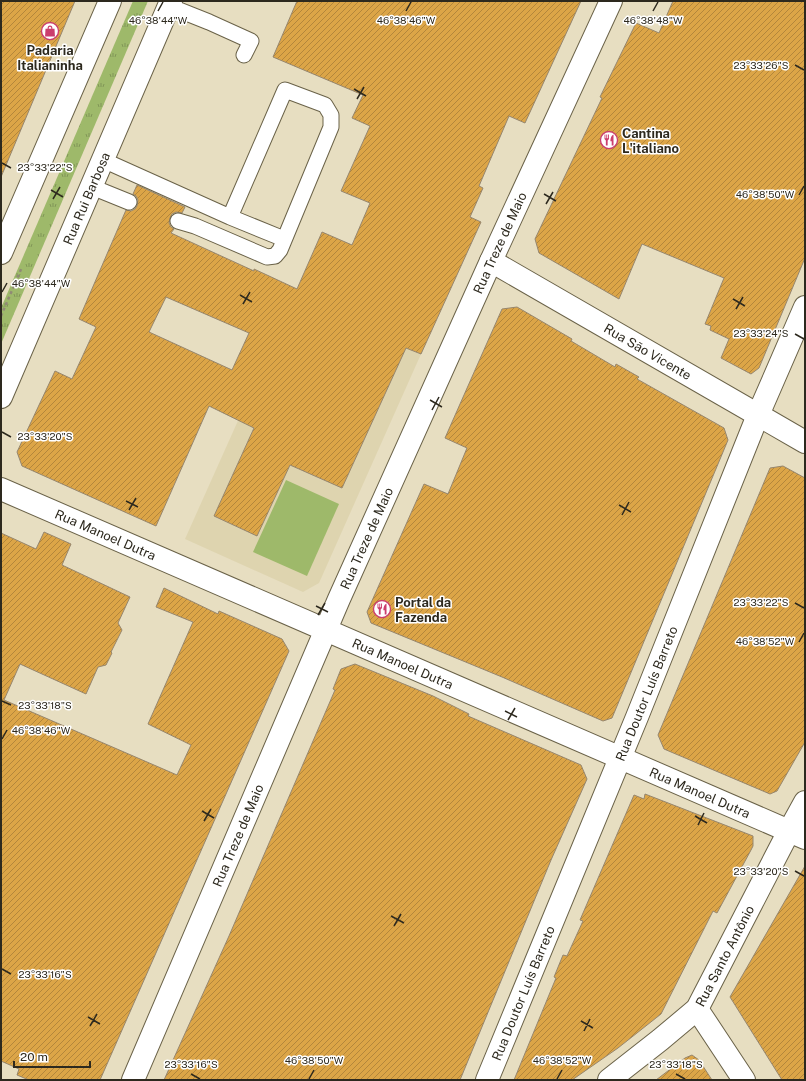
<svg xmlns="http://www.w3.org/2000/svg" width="806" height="1081" font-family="'Public Sans',sans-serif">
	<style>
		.built { fill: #ded4af }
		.grass { fill: url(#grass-tufts) }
		.pitch { fill: #9eb96a }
		.building { fill: url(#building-hatch); stroke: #96866e; fill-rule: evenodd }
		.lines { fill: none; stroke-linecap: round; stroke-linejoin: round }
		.lane-casing { stroke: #6a6248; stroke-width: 17 }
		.street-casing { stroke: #6a6248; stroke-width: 24 }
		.secondary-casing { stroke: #6a6248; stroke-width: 24 }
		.path { stroke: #908a75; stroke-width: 2.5; stroke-dasharray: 3 3; stroke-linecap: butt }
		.lane { stroke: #fff; stroke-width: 15 }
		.street { stroke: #fff; stroke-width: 22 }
		.secondary { stroke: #fff; stroke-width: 22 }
		.ticks { fill: none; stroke: #2d291e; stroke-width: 1.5 }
		.labels { text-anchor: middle; stroke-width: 3; stroke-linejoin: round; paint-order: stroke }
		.poi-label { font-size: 13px; font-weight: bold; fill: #2d291e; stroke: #fff; text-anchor: start }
		.street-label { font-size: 13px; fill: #2d291e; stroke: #fff }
		.ticks-label { font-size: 10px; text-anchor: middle; fill: #2d291e; stroke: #fff; stroke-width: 3; stroke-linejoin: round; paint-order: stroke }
	</style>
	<defs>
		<pattern id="grass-tufts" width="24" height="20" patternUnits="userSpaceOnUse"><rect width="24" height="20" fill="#9eb96a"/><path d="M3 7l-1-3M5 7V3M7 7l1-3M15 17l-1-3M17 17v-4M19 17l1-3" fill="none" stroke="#819657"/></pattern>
		<pattern id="building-hatch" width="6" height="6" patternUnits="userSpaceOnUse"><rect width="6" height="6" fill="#dca547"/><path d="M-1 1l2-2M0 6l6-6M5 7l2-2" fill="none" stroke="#b3863b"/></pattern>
	</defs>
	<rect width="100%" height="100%" fill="#e7dec1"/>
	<path class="built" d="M293 298 421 354 319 583 303 592 185 539Z"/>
	<path class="grass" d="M133 1H148L1 344V308Z"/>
	<path class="pitch" d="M286 480 339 504 307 576 253 552Z"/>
	<path class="building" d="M1 1H75L1 177Z
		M297 1H581L525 123 509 116 479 186 483 188 470 217 481 222 421 354 406 348 342 488 290 465 257 536 214 516 254 428 209 406 156 526 22 466 17 452 55 371 72 379 96 327 79 319 126 210 131 211 135 209 137 206 138 200 136 196 133 194 137 185 185 207 182 213 176 212 172 214 170 218 169 223 171 227 174 229 171 233 254 271V269L297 289 322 232 352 245 370 203 341 191 370 126 352 118 363 95 273 57ZM166 297 249 333 232 370 149 332Z
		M673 1H805V258L759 368 751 374 721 358 729 339 710 330 711 326 705 324 724 278 642 244 619 299 539 253 535 239 602 98 600 97 636 23 659 33Z
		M517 307 572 339 571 341 615 367 616 364 639 377 637 379 724 428 728 440 612 718 603 721 502 677 371 623 367 612 424 484 448 494 467 448 445 438 502 309Z
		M783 466 805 478V742L777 791 770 794 664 749 658 735 770 468Z
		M44 532 71 544 62 565 130 597 118 623 122 630 111 652 112 653 106 665 98 667 86 694 20 664 4 700 177 775 191 745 148 724 193 622 156 607 164 588 218 614 219 611 282 639 289 651 100 1080H29L17 1075 19 1069 1 1061V533L36 549Z
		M355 664 433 696 469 714 468 716 581 765 587 779 551 860 460 1080H164L229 936 310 748 335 690 333 689 341 669Z
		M645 794 753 836V846L751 850 717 913 713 911 661 1014 618 1048 572 1080H514L556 978 554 977 563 955 567 956 583 921 580 920 634 795 644 799Z
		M805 866V1080H782L730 997Z
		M692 1055 699 1060 712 1080H656L685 1058Z"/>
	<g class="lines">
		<g class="lane-casing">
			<path id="lane" d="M169 6 209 22 251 41 244 55
				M103 160 230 217 285 90 325 105 331 115V127L280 250 275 256 267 257 195 226 178 221
				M92 187 129 202
				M230 217 284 239"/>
		</g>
		<g class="street-casing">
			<g id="street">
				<path id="s1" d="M491 261 805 442"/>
				<path d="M789 831 805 802"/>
				<path id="s2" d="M133 1080 339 599 491 261 611 1"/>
				<path id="s3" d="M487 1080 637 717 758 415 805 307"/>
			</g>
		</g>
		<g class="secondary-casing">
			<g id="secondary">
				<path d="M1 253 110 1"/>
				<path id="s4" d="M1 397 171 1"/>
				<path id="s5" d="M1 489 805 838"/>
				<path d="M697 1009 744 1080"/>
				<path id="s6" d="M609 1080 660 1040 697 1009 789 831"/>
			</g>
		</g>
		<path class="path" d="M1 316 22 267"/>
		<use href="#lane" class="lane"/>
		<use href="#street" class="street"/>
		<use href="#secondary" class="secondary"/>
	</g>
	<path class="ticks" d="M158 11 163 2M406 11 411 2M653 11 658 2M795 65 804 70M354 89 366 96M357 99 364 87M2 163 11 168M51 190 63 197M544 194 556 201M799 195 804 186M53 199 60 187M546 204 553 192M2 292 7 283M240 295 252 302M733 299 745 306M243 304 250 292M736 309 743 297M795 334 804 339M430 400 442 407M432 410 439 397M2 432 11 437M126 501 138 507M619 505 631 512M129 510 136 498M622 515 629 502M795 603 804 608M316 606 328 612M318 615 325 603M799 642 804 633M2 701 11 705M505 711 517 717M508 720 515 708M2 739 7 730M202 811 214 818M695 816 707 823M204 821 211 809M698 825 704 813M795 871 804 876M391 916 404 923M394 926 401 914M2 969 11 974M88 1017 100 1024M581 1021 593 1028M90 1026 97 1014M584 1031 590 1019M191 1074 200 1079M676 1074 685 1079M309 1079 314 1070M557 1079 562 1070"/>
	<defs>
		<g id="shop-ring" transform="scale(0.9)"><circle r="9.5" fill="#fff" stroke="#cb3e6d" stroke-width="1.5"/><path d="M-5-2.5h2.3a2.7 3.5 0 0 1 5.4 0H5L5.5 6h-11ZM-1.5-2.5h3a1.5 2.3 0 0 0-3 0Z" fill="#cb3e6d"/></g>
		<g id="restaurant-ring" transform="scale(0.9)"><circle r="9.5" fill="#fff" stroke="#cb3e6d" stroke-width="1.5"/><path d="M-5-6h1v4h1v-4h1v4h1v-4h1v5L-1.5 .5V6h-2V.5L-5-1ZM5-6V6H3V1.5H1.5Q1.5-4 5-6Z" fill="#cb3e6d"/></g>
	</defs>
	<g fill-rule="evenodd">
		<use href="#shop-ring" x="50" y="31"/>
		<use href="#restaurant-ring" x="609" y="140"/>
		<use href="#restaurant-ring" x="382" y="609"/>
	</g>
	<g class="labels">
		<g class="poi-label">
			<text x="50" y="55" text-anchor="middle">Padaria<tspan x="50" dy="15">Italianinha</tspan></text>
			<text x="622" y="138">Cantina<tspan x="622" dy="15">L'italiano</tspan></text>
			<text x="395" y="607">Portal da<tspan x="395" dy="15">Fazenda</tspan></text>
		</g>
		<g class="street-label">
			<text dy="5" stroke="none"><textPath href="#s4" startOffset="216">Rua Rui Barbosa</textPath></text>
			<text dy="5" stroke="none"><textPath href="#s2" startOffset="914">Rua Treze de Maio</textPath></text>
			<text dy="5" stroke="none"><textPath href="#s1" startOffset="181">Rua São Vicente</textPath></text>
			<text dy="5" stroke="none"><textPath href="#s5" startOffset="114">Rua Manoel Dutra</textPath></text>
			<text dy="5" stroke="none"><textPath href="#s2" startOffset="590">Rua Treze de Maio</textPath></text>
			<text dy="5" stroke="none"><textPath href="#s5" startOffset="438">Rua Manoel Dutra</textPath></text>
			<text dy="5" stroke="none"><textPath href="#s3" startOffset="418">Rua Doutor Luís Barreto</textPath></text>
			<text dy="5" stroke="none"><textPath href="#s5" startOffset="762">Rua Manoel Dutra</textPath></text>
			<text dy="5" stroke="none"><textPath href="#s2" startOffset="266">Rua Treze de Maio</textPath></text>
			<text dy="5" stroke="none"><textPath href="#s6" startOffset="173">Rua Santo Antônio</textPath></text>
			<text dy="5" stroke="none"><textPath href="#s3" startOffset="94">Rua Doutor Luís Barreto</textPath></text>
		</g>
	</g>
	<g class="ticks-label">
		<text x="158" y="24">46°38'44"W</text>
		<text x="406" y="24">46°38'46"W</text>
		<text x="653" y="24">46°38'48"W</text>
		<text x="761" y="69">23°33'26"S</text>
		<text x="45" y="171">23°33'22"S</text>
		<text x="765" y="198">46°38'50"W</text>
		<text x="41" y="287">46°38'44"W</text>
		<text x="761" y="337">23°33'24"S</text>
		<text x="45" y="440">23°33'20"S</text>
		<text x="761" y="606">23°33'22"S</text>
		<text x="765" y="645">46°38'52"W</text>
		<text x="45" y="709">23°33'18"S</text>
		<text x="41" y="734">46°38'46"W</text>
		<text x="761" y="875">23°33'20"S</text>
		<text x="45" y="978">23°33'16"S</text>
		<text x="314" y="1064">46°38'50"W</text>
		<text x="562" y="1064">46°38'52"W</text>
		<text x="191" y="1068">23°33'16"S</text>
		<text x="676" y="1068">23°33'18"S</text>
	</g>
	<rect width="806" height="1081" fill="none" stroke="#2d291e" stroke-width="4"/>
	<path d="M14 1061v6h76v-6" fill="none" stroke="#2d291e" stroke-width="2"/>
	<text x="20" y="1061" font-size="12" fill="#2d291e" stroke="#ffffff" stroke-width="3" paint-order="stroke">20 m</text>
</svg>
